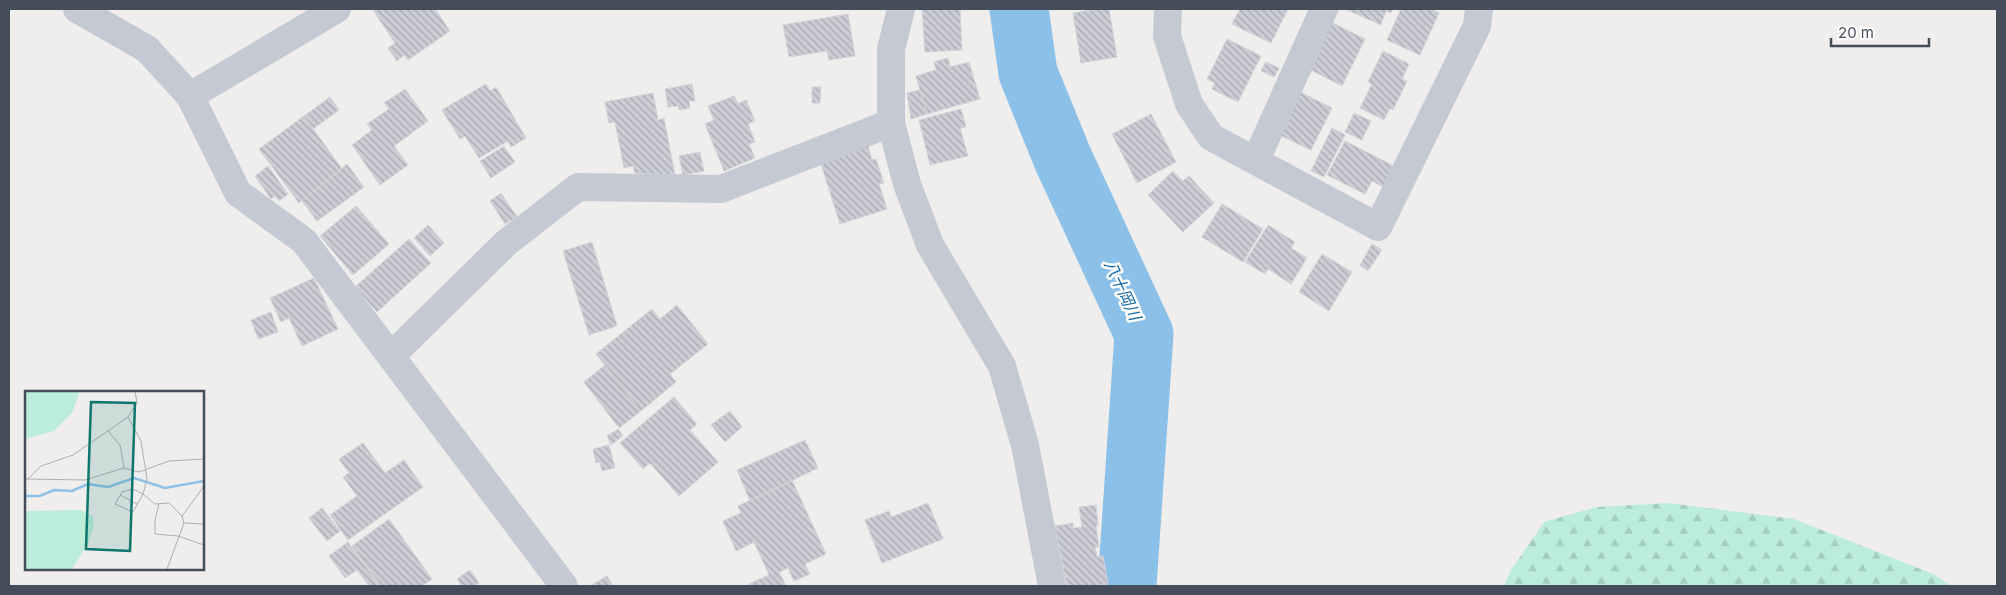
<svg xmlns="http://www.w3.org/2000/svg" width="2006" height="595" font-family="Inter,'Noto Sans JP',sans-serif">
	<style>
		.forest { fill: url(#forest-firs) }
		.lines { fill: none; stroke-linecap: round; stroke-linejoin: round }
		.river { stroke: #8bc1e9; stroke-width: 59 }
		.building { fill: url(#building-back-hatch); stroke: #d2d2d9 }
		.street { stroke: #c4c9d4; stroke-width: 28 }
		.labels { text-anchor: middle; stroke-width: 5; stroke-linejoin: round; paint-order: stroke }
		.water-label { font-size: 16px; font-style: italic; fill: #1065a3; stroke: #fff }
		.inset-river { fill: none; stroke: #8bc1e9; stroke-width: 2.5 }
		.inset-road { fill: none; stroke: #acaeb2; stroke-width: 1 }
		.view { fill: #0f766e; fill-opacity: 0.15; stroke: #0f766e; stroke-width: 2.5 }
		.inset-edge { fill: none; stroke: #464d5a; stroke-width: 2.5 }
	</style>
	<defs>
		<pattern id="forest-firs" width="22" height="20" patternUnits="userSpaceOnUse" patternTransform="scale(1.25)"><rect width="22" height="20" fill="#bcedda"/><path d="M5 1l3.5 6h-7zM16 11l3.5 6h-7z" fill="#a3cdbd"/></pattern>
		<pattern id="building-back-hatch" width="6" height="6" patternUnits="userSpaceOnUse" patternTransform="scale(1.25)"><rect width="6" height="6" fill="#cdced5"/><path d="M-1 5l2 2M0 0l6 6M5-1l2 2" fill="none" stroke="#a8a9b0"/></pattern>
	</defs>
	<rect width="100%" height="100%" fill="#f0eeed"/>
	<path class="forest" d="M1669 503 1794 519 1933 574 1952 586H1504L1511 570 1544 522 1597 507Z"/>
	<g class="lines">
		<path class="river" d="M1019 9 1028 73 1063 159 1144 334 1127 586"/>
	</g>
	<path class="building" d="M375 9H435L450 31 408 60 404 55 397 61 388 48 395 43 373 10Z
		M922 9H960L962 50 925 52Z
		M1098 9H1109L1117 57 1081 63 1073 13Z
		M1240 9H1288L1271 43 1232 24Z
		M1345 9H1393L1391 13 1386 11 1381 25Z
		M1401 9H1430L1439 13 1420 55 1387 40Z
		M848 14 855 56 829 60 827 51 789 57 783 25Z
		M1331 22 1365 39 1342 86 1307 68Z
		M1227 39 1261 56 1238 102 1212 89 1215 83 1207 79Z
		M1383 51 1409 64 1402 79 1407 81 1393 110 1390 108 1384 120 1360 108 1372 84 1368 82Z
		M948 58 950 67 969 62 980 99 927 114 916 76 936 70 934 62Z
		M1266 62 1279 68 1274 77 1261 71Z
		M486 84 490 91 496 87 526 138 511 147 508 141 479 158 465 136 460 139 442 110Z
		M692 84 695 101H689L690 108 679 110 678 106 668 107 665 89Z
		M812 87H821L820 103H812Z
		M405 89 428 121 394 146 408 165 380 185 352 145 372 130 367 124 389 109 384 103Z
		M920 90 927 114 911 119 907 93Z
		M1298 91 1332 108 1311 150 1277 134Z
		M653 93 658 120 664 118 675 175 635 173 633 166 624 168 615 122 609 123 605 102Z
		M734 96 738 104 746 100 755 121 748 124 755 142 749 144 755 158 724 171 705 124 714 120 708 106Z
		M330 97 339 110 313 129 304 116Z
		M961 109 966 127 960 128 968 156 930 165 919 120Z
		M1354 113 1371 121 1362 140 1345 132Z
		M1151 114 1176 162 1137 183 1112 134Z
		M304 116 342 169 299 203 259 149Z
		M1332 128 1345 135 1324 177 1311 171Z
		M1345 141 1394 166 1383 187 1372 181 1365 194 1327 175Z
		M868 145 872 160 876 159 884 183 879 184 887 209 840 224 820 161Z
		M504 146 515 162 491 178 480 161Z
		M700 152 704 171 683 175 679 156Z
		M347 164 364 187 317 221 302 201Z
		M268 166 288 194 279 201 275 196 271 199 255 176Z
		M1173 171 1183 181 1189 176 1214 203 1183 232 1148 195Z
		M501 193 517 217 505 224 490 201Z
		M1222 204 1263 229 1243 262 1202 237Z
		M356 206 389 244 353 275 320 236Z
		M428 225 444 243 430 256 414 238Z
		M1268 225 1295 242 1291 248 1307 258 1291 284 1268 269 1265 274 1245 262Z
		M409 239 431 263 377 312 355 287Z
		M592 242 617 326 589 335 563 251Z
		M1372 244 1382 250 1368 271 1360 265Z
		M1322 254 1352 272 1329 311 1299 292Z
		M314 278 338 329 302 346 289 318 281 322 270 298Z
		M677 305 708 344 670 374 676 382 641 411 596 354 652 309 660 319Z
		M271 312 278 332 258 339 251 320Z
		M605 365 641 411 619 428 584 382Z
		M674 397 697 424 690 430 718 462 679 496 650 463 643 469 620 443Z
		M730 411 742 427 725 442 711 425Z
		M618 429 623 436 611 445 607 436Z
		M805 440 818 468 750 501 737 470Z
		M363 443 385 473 404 460 423 487 348 540 330 515 357 496 343 477 349 473 339 459Z
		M609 445 615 468 602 471 600 462 596 463 593 449Z
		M792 480 826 554 805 564 810 574 794 581 788 568 779 572 786 586H750L749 584 769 575 754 542 736 551 723 521 741 513 738 506Z
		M928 503 943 539 882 563 865 520 889 511 891 517Z
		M1096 505 1098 525 1096 526 1099 547H1095L1097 557 1103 556 1108 584 1094 586H1067L1055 526 1073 523V528L1082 527 1079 507Z
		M322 508 340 531 327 541 309 518Z
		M389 519 432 579 422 586H381L352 546Z
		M348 542 380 586H369L357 570 345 578 329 556Z
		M470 570 479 583 474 586H462L457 579Z
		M607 576 613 586H590Z"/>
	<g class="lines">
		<path class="street" d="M77 9 147 49 190 96 238 193 304 241 564 586
			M901 9 891 49V123L907 184 930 245 1002 366 1025 445 1052 586
			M1168 9 1167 36 1189 104 1211 137 1378 227 1477 26 1479 9
			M190 96 337 9
			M1256 160 1324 9
			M391 356 506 243 578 187 721 189 891 123"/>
	</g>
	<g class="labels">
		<g class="water-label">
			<text transform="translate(1123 290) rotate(65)" y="6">八十岡川</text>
		</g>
	</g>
	<g transform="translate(25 391)">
		<rect width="179" height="179" fill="#f0eeed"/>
		<path d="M0 0H55L47 22 29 40 0 48ZM55 119 68 125 69 134 63 153 47 178H0V120Z" fill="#bcedda"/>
		<path class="inset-river" d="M0 105H15L29 99 47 100 63 93 83 96 109 87 140 97 179 90"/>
		<path class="inset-road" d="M103 26 116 50 122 88 118 103 108 121 90 113 97 101 108 98 118 103 130 113 144 112 157 125 159 132 142 178M83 40 95 54 99 77M0 88 60 89 99 77 114 81 144 70 179 68M3 88 16 75 48 64 103 26 112 12 110 0M95 104 112 113M134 113 130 129V143L153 145 179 154M157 125 179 95M159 132 179 133"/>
		<path class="view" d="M66 11 110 12 105 160 61 158Z"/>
		<rect width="179" height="179" class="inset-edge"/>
	</g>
	<rect width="2006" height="595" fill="none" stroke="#464d5a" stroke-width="20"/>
	<path d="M1831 38v8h98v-8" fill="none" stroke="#464d5a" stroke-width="2.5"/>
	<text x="1838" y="38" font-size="15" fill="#464d5a" stroke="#ffffff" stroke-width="4" paint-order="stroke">20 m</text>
</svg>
